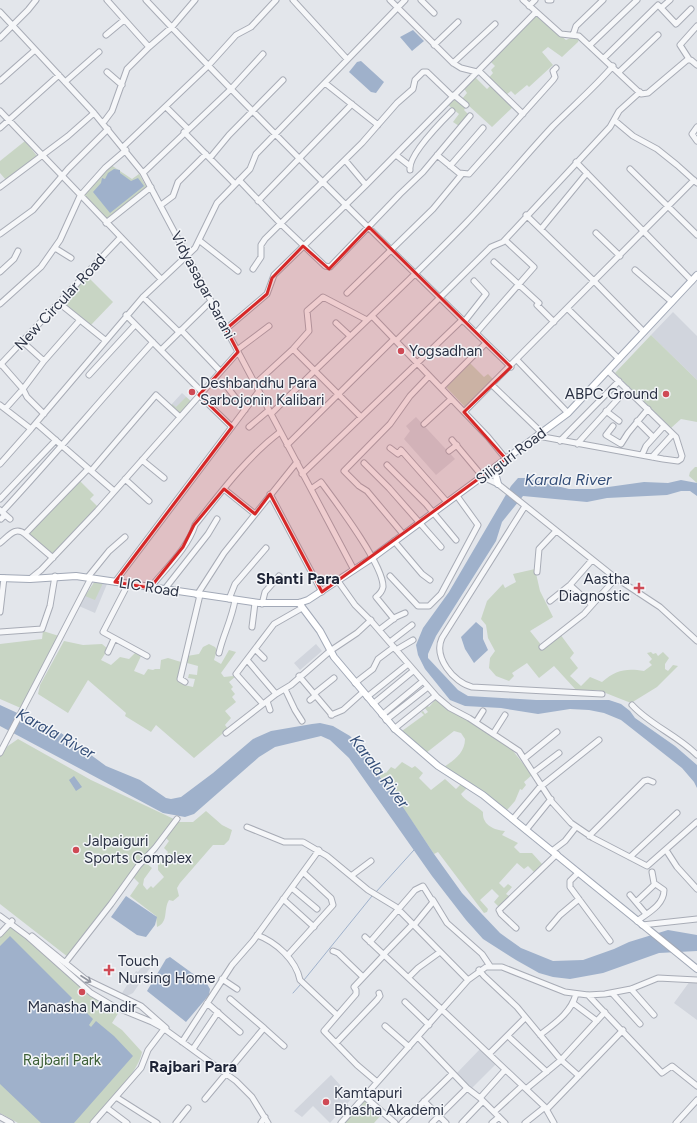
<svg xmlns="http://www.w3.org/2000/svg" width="697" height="1123" font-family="Figtree,sans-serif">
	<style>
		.built { fill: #d1d5dd }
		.green { fill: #c8d5c4 }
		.water { fill: #9fb1cb }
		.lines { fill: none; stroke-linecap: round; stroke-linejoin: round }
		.stream { stroke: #9fb1cb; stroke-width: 1 }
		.minor-casing { stroke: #a8acb6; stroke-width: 7 }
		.major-casing { stroke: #a2a9b7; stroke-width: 8 }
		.minor { stroke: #f6f7f9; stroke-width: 5 }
		.major { stroke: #fff; stroke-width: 6 }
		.oneway { stroke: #90949e }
		.marked { fill: #d62828; fill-opacity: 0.2; stroke: #d62828; stroke-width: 3; stroke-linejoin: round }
		.poi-dot { fill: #cf4a55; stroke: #f3f5f8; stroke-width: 1.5 }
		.labels { text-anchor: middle; stroke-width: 3; stroke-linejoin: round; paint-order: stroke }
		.street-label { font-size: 15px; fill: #2b3244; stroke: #f3f5f8 }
		.poi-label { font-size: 15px; fill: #2b3244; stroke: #f3f5f8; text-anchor: start }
		.park-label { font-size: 15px; fill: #3d6038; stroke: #f3f5f8 }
		.water-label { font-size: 16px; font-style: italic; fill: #344e78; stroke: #f3f5f8 }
		.neighbourhood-label { font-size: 16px; font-weight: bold; fill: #1d2335; stroke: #f3f5f8 }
	</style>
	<rect width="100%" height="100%" fill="#e3e6eb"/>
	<path class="built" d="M673 312 697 336V380L651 335Z
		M182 393 192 402 182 414 170 406Z
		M416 417 455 459 436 475 404 439 410 431 406 426Z
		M95 581 107 584 95 613 79 606Z
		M316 644 322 651 300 670 294 663Z
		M147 966 150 968 133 993 127 996 122 993 136 971 138 972 141 968Z
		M690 981 697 982V1020L674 1003Z
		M482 1047 498 1062 470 1090 455 1075Z
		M331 1075 352 1098 330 1123 313 1106 302 1117 294 1111Z"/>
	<path class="green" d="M536 14 566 40 575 36 579 39 578 42 562 57 548 47 542 52 553 65 529 87 527 85 515 95 511 91 506 95 514 101 515 105 492 127 468 105 464 110 469 115 459 126 453 122 459 114 447 104 457 94 462 99 467 93 463 87 475 77 487 89 492 84 487 80 493 73 491 70 495 66 490 61Z
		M25 141 37 156 6 180 0 173V161Z
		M111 165 132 179 139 174 147 188 106 221 83 195Z
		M86 275 113 302 90 326 62 304Z
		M651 335 697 380V422L681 419 671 428 615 373Z
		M470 363 484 377 488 374 494 380 466 408 446 387Z
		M186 397 192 402 180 414 171 406 172 404 176 407Z
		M695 467H697V483L689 476 690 472Z
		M79 480 94 495 90 499 98 507 52 557 29 534Z
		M535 569 540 591 553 617 530 631 542 646 560 634 574 653 570 658 578 668 570 676 581 686 590 677 602 682C616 670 626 668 644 671L652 665 649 662 652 659 647 653 651 652 653 654 656 653 658 656 663 652 669 658 665 664V669L668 671 673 665 678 666 657 687 631 703 598 690H576L554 666 539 678 527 663 512 673 514 676 509 681 496 676 489 668 490 658 495 651 488 638 486 625 481 619 487 601 503 584 505 588 516 582 513 574Z
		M95 581 103 583 95 600 85 596Z
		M43 631 59 636 23 709 0 699V644L42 639Z
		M64 641 83 645 102 644 108 649 101 660 111 665 120 657 129 659 136 652 141 656 134 671 144 675 148 669 153 670 155 669H160L161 660 168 658 181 662 178 681 184 685 193 687 195 679 188 678 189 674 197 675 198 666 187 663V656L199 654 203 647 209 644 215 647 217 650 214 660 221 664 229 650 236 652 221 673 224 677 233 676 235 677 229 682 233 687 231 689 235 694 232 697 236 702 225 711 231 718 225 725 228 729 194 758 156 725 151 732 125 716 126 713 88 680 68 713 38 694 40 685Z
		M436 699 510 747 532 775 524 782 526 785 522 790 520 789 515 801 507 810 466 780 444 767C454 760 465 753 465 739L461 733 454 731 426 753 402 731 424 715 421 712 423 711 425 714 428 712 424 707 427 705 429 707Z
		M18 739 91 780 176 820 123 884 68 957 0 904V756L5 748Z
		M402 762 412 768 415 766 423 773 419 778 431 790 445 779 456 789 462 783 468 787 461 794C464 800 477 806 483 812 482 825 494 830 505 831L502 835 518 843 514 847 520 853H532L542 864 534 872 528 866 524 869 517 863 499 883 504 888 508 884 512 887 506 894 509 896 499 907 494 902 499 896 492 889 480 900 488 909 487 912 484 913 438 852 434 854 391 790 382 780 375 767 386 773 391 767 395 769Z
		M206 811 222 825 232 830 229 840 224 845H213L180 883 177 888 179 896 173 901 169 900C163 910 169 922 157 927L156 916 130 896 139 883 133 877 144 861 152 868 144 879 143 885 147 890 151 886 153 888 164 877 158 870V865L168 852 164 848 169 841 166 838 178 822H193Z
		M11 926 107 1005 119 1012 112 1023 122 1030 142 1052C138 1074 105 1106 89 1123H18L0 1113V934Z
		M364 1098 382 1114 374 1123H343Z"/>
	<path class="water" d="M413 30 424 41 412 51 400 37Z
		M361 61 384 82 376 93 371 92 349 72 357 62Z
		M114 169 120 170V173L131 181 138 178 144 186 110 213 93 192 101 183 102 178 105 179 108 173Z
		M518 478H525L569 489H594L644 482 668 483 681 480 697 483V496L690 491H681L667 495 607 498 587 502 523 496 502 522 496 541 436 636 428 654V658L458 690 468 696 536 700H609L621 704 630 711 635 718 675 746 697 765V788L694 782 682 768 621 720 604 713 589 710 570 709 538 714 501 708 465 706 450 700 425 669 418 655 416 645 423 628 449 592 511 486Z
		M476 622 483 628V639L488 650 474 663 465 649 461 637Z
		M0 705 61 733 106 766 140 780 166 798 171 799 181 797 213 773 253 739 271 731 312 724 320 723 333 726 350 736 361 747 382 780 391 789 434 854 462 893 500 933 521 948 553 961 583 960 614 949 629 942 668 930 697 935V951L659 953 603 973 570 979 553 977 539 973 516 960 483 939 466 920 432 876 349 758 330 740 321 736 275 747 259 757 194 814 185 817 163 813 0 726Z
		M74 776 82 787 76 791 69 780Z
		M126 896 157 917 155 925 146 937 137 935 111 917Z
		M10 936 72 998 67 1005 71 1009 77 1003 93 1019 89 1025 91 1027 96 1021 114 1036 133 1056 74 1123H41L0 1084V946Z
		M170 957 207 984 210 989 209 995 186 1022 147 991 166 959Z"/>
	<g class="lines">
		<path class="stream" d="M376 892 414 850
			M304 980 372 896
			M293 993 301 984"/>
		<g class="minor-casing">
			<path id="minor" d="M107 0 149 47 172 27 195 0
				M146 0C264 126 387 247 511 367
				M293 0 347 59
				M390 0 453 63 461 68 477 72
				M421 0 434 13
				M523 0 561 34 579 36 641 94 648 93 687 60H691L697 65
				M548 0H551
				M529 6 535 0
				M661 8 676 24 691 9
				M0 12 94 113 143 173 354 570
				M106 35 124 20
				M573 35 576 26 603 0
				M0 38 28 10 36 0
				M434 45 458 22
				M590 45 637 0
				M604 58 658 5 661 8 670 0
				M689 59 680 45 697 26
				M453 63 495 24
				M479 71 523 114
				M107 72 122 85
				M619 72 658 35
				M0 81 35 50
				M65 82 99 52
				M325 83 378 125
				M454 95 466 105
				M166 107 188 129
				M0 111 161 279
				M614 120 633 136 657 149 677 165 697 183
				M103 123 112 111 127 69 149 47
				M697 127 692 134 697 141
				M0 128 59 75
				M184 132 235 184
				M123 147 208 66 236 35 251 27 276 0
				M396 155 410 166
				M437 155 459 173 469 174 553 80 555 77 553 71 556 68
				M210 158 229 135 283 80
				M345 160 366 185
				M576 162 692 281
				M450 166 483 128
				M630 169 697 235
				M410 170C408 155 441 122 452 111
				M143 173 231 89 263 54
				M239 180 281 224 325 266 330 267 400 194 423 172 470 116
				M0 187 68 136 94 113
				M258 201 352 104
				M161 205 173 196 178 182 206 154
				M526 215 595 282 644 332
				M106 223 151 187
				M541 229 587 173
				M596 233 620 256
				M0 234 33 210 68 169 108 129
				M200 241 238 271
				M55 248 71 258
				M494 262 539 303 537 305 554 322
				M253 269 261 257V245L265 239 362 143 397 103 413 89 415 80 423 72H427L453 97
				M635 270 672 302
				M0 272 14 259 18 251
				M347 293 433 209 462 174
				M143 297 179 332
				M59 303 105 340
				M0 304 41 267 60 240 80 196 105 168 126 150
				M568 309 619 359
				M126 315 202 392
				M372 316 488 437 506 459
				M464 322 486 294 474 281
				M336 323 350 336
				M226 329 267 294 274 275 366 185 536 12
				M181 330 220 371
				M476 333 534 267 505 240
				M396 341 491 247 503 242 610 127 619 111 640 92
				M23 342 44 361
				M293 349 361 417
				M161 350 211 301
				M237 350 269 326
				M517 360 568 413
				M1 364 23 389 6 408
				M0 365 120 238
				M89 375 135 325
				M255 384 293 349 309 331 307 311 323 297 367 320
				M492 385 542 433
				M228 388 245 410
				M441 388 486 343
				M199 395 232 427
				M0 405 31 429 36 423 114 491
				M606 411 619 421
				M464 412 694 180
				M44 414 27 397 23 389 44 361 80 320
				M271 414C335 349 402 289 466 223 496 192 523 158 553 126 573 106 594 88 613 66
				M637 421 653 437
				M36 423 143 297 195 248 217 203 250 169 256 154 405 0
				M424 424 451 399
				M613 426 606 435 621 444 628 433 648 409
				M249 427 269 410
				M538 436 663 459 678 461 681 459 682 456 676 437 608 371
				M452 440 483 477 498 484 613 576 660 607 697 641
				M560 441 619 381
				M577 444 627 389
				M287 445 394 339
				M390 448 398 454 401 450 447 502
				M449 451 457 445
				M642 455 646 446 664 426
				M652 457 673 434
				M142 460 164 478
				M364 463 389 488 441 547
				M0 464 31 429
				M387 465 426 504 456 540
				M91 471 156 395 180 417
				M302 474 462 320
				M125 479 149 501
				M224 489 255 514
				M311 489 321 482C335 501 384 565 383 587 382 592 380 594 376 597L394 619
				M270 494 322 592
				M0 499 56 440
				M525 506 442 638C433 657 454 683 472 687L602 694
				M0 510 2 512C54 456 102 398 153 342
				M2 512 10 519
				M1 519 5 515
				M403 534 367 491 359 486 344 471 390 424 410 396 429 376
				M394 541 422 574 430 580
				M0 543C9 536 15 526 25 534
				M53 558 25 534 88 469
				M537 572 539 549 556 531
				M390 576 418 606H429L441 594 478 525 457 496
				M88 577 109 551 125 537
				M30 579 41 570 97 511 238 352
				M338 581 355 605 372 622 437 697 450 708 469 718 519 751 552 802 571 823 593 838 647 866 697 822
				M115 582 259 391
				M128 584 103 632 147 656
				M570 585 592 605
				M150 588C165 569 188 548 195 525 221 492 247 457 280 432
				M164 590 208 534 217 519
				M197 595 224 553 297 462
				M229 599 235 584 266 548
				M550 601 570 585 592 560
				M262 604 265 592 279 576
				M0 612 4 578
				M252 627 255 603
				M379 630 396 617 405 613
				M0 632 42 629 50 606 55 576
				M390 642 412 625
				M542 647 584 614 616 578
				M255 649 264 658
				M396 650 413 640
				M108 652 114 639
				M219 653C223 635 232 619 235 600
				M248 661 276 694
				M299 676 332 715
				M185 682 180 679 200 595
				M355 683 373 669 378 659 394 647
				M285 689 295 710 302 721
				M314 694 334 678
				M367 697 408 664
				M310 700 315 696
				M267 701 270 710
				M263 704 236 674 274 624 302 608
				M373 704 413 671
				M632 705C650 725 677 735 697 755
				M331 715 343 710 363 692
				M382 715 423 681
				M386 720 428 687
				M476 722 483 711
				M394 729 435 696
				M226 733 276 694 291 685 330 651 357 633 371 620
				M493 734 505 715
				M0 753 91 578
				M525 758 557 732
				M534 772 559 753
				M513 819 539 788 599 740
				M247 827 284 842H303L327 856 368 890 396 907 468 980
				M526 830 551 799
				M589 836 644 781 648 780 653 782
				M666 850 677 867 697 889
				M552 851 565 841 576 827
				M630 857 677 813
				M578 873 570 881V887L610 941
				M351 876 371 861
				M292 888 317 909
				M630 895 646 914
				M283 899 314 927
				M433 900 447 923 482 954 490 966
				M636 902 655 884
				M0 916 27 936 91 993 113 1006 152 1022 163 1028 236 1081 252 1097 268 1123
				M637 921C648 913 664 905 664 890L654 883 652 872
				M642 925 697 919
				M516 928 501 914 499 910 557 854
				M549 928 560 915 579 899
				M0 934 12 921
				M257 935C276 942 296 960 300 980L337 1015
				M32 936 85 979 141 1006 166 1028
				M365 937 545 1107 554 1123
				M370 942 415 890 423 886 433 902 415 924
				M333 951 338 953 363 977
				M384 954 413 924
				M287 956 333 905 331 898 304 873
				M65 963 111 904 139 865 155 848 177 819
				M479 970 484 976 517 1007 561 1060 579 1076
				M409 977 418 968 440 952
				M222 979 237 989
				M631 989 654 1015
				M612 993 640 1024
				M588 995 662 1073 672 1066 697 1086
				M405 1002 429 1025
				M207 1003 240 1032
				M573 1003 597 1021
				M385 1026 409 1047
				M264 1028 284 1046
				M540 1035C554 1024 571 1013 576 994
				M508 1036 547 1072
				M418 1037 467 1088 480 1098 505 1123
				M182 1042 232 965 253 941 319 850
				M336 1043 377 1000 380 996 379 993
				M193 1049 218 1012
				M489 1054 525 1018
				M377 1082 357 1065 324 1031 356 994V990L354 987 384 955
				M526 1089 561 1060 605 1012
				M116 1097 157 1123
				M365 1097 395 1123
				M480 1098 505 1070
				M205 1099 264 1028 230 999
				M424 1101 446 1123
				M345 1107 350 1113
				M107 1108 127 1123
				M547 1109 623 1030
				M494 1112 522 1086
				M0 1117 11 1123
				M93 1123 141 1068 148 1050 164 1029
				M176 1123 188 1108
				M261 1123 265 1117
				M341 1123 468 980 486 967H502L565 992 588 995 605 994 631 989 658 978 697 980
				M402 1123 452 1074
				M432 1123 467 1088
				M462 1123 483 1101
				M492 1123 499 1117
				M525 1123 545 1107
				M676 1123 697 1100"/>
		</g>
		<g class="major-casing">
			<path id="major" d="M494 469 498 484
				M0 578 30 579 76 576 259 603H299L308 600 372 558 568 413 697 275
				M299 603 320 631 334 657 395 729 438 766 483 795 697 969"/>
		</g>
		<use href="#minor" class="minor"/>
		<use href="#major" class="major"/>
	</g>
	<defs><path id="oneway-shaft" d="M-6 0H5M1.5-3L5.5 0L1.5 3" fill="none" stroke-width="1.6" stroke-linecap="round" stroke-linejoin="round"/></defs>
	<use class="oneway" href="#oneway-shaft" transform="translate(86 979) rotate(33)"/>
	<path class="marked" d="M369 227 511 367 464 412 506 459 322 592 270 494 255 514 224 489 194 525 183 547 150 588 115 582 232 427 199 395 238 352 226 329 267 294 272 278 303 246 329 269Z"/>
	<g class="poi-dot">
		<circle cx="401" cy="351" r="4"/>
		<circle cx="192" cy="392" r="4"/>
		<circle cx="666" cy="394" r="4"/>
		<path d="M637 582h4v4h4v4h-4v4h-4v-4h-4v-4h4z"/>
		<circle cx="76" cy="850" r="4"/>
		<path d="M107 964h4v4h4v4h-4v4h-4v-4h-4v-4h4z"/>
		<circle cx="82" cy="992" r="4"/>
		<circle cx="326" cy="1102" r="4"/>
	</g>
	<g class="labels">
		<g class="street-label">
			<text transform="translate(203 285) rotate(62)" y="5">Vidyasagar Sarani</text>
			<text transform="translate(60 302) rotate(-47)" y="5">New Circular Road</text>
			<text transform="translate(511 456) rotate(-37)" y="5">Siliguri Road</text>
			<text transform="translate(149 587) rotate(9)" y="5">LIC Road</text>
		</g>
		<g class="poi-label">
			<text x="409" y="356">Yogsadhan</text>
			<text x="200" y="388">Deshbandhu Para<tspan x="200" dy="17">Sarbojonin Kalibari</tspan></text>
			<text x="658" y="399" text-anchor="end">ABPC Ground</text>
			<text x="630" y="584" text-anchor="end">Aastha<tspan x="630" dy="17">Diagnostic</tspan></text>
			<text x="84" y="846">Jalpaiguri<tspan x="84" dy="17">Sports Complex</tspan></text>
			<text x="118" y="966">Touch<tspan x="118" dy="17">Nursing Home</tspan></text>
			<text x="82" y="1012" text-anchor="middle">Manasha Mandir</text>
			<text x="334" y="1098">Kamtapuri<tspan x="334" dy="17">Bhasha Akademi</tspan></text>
		</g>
		<g class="park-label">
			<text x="62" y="1065">Rajbari Park</text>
		</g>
		<g class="water-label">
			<text x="568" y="485">Karala River</text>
			<text transform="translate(56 733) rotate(29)" y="6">Karala River</text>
			<text transform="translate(380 771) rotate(53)" y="6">Karala River</text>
		</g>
		<g class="neighbourhood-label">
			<text x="298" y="584">Shanti Para</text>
			<text x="193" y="1072">Rajbari Para</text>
		</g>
	</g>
</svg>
